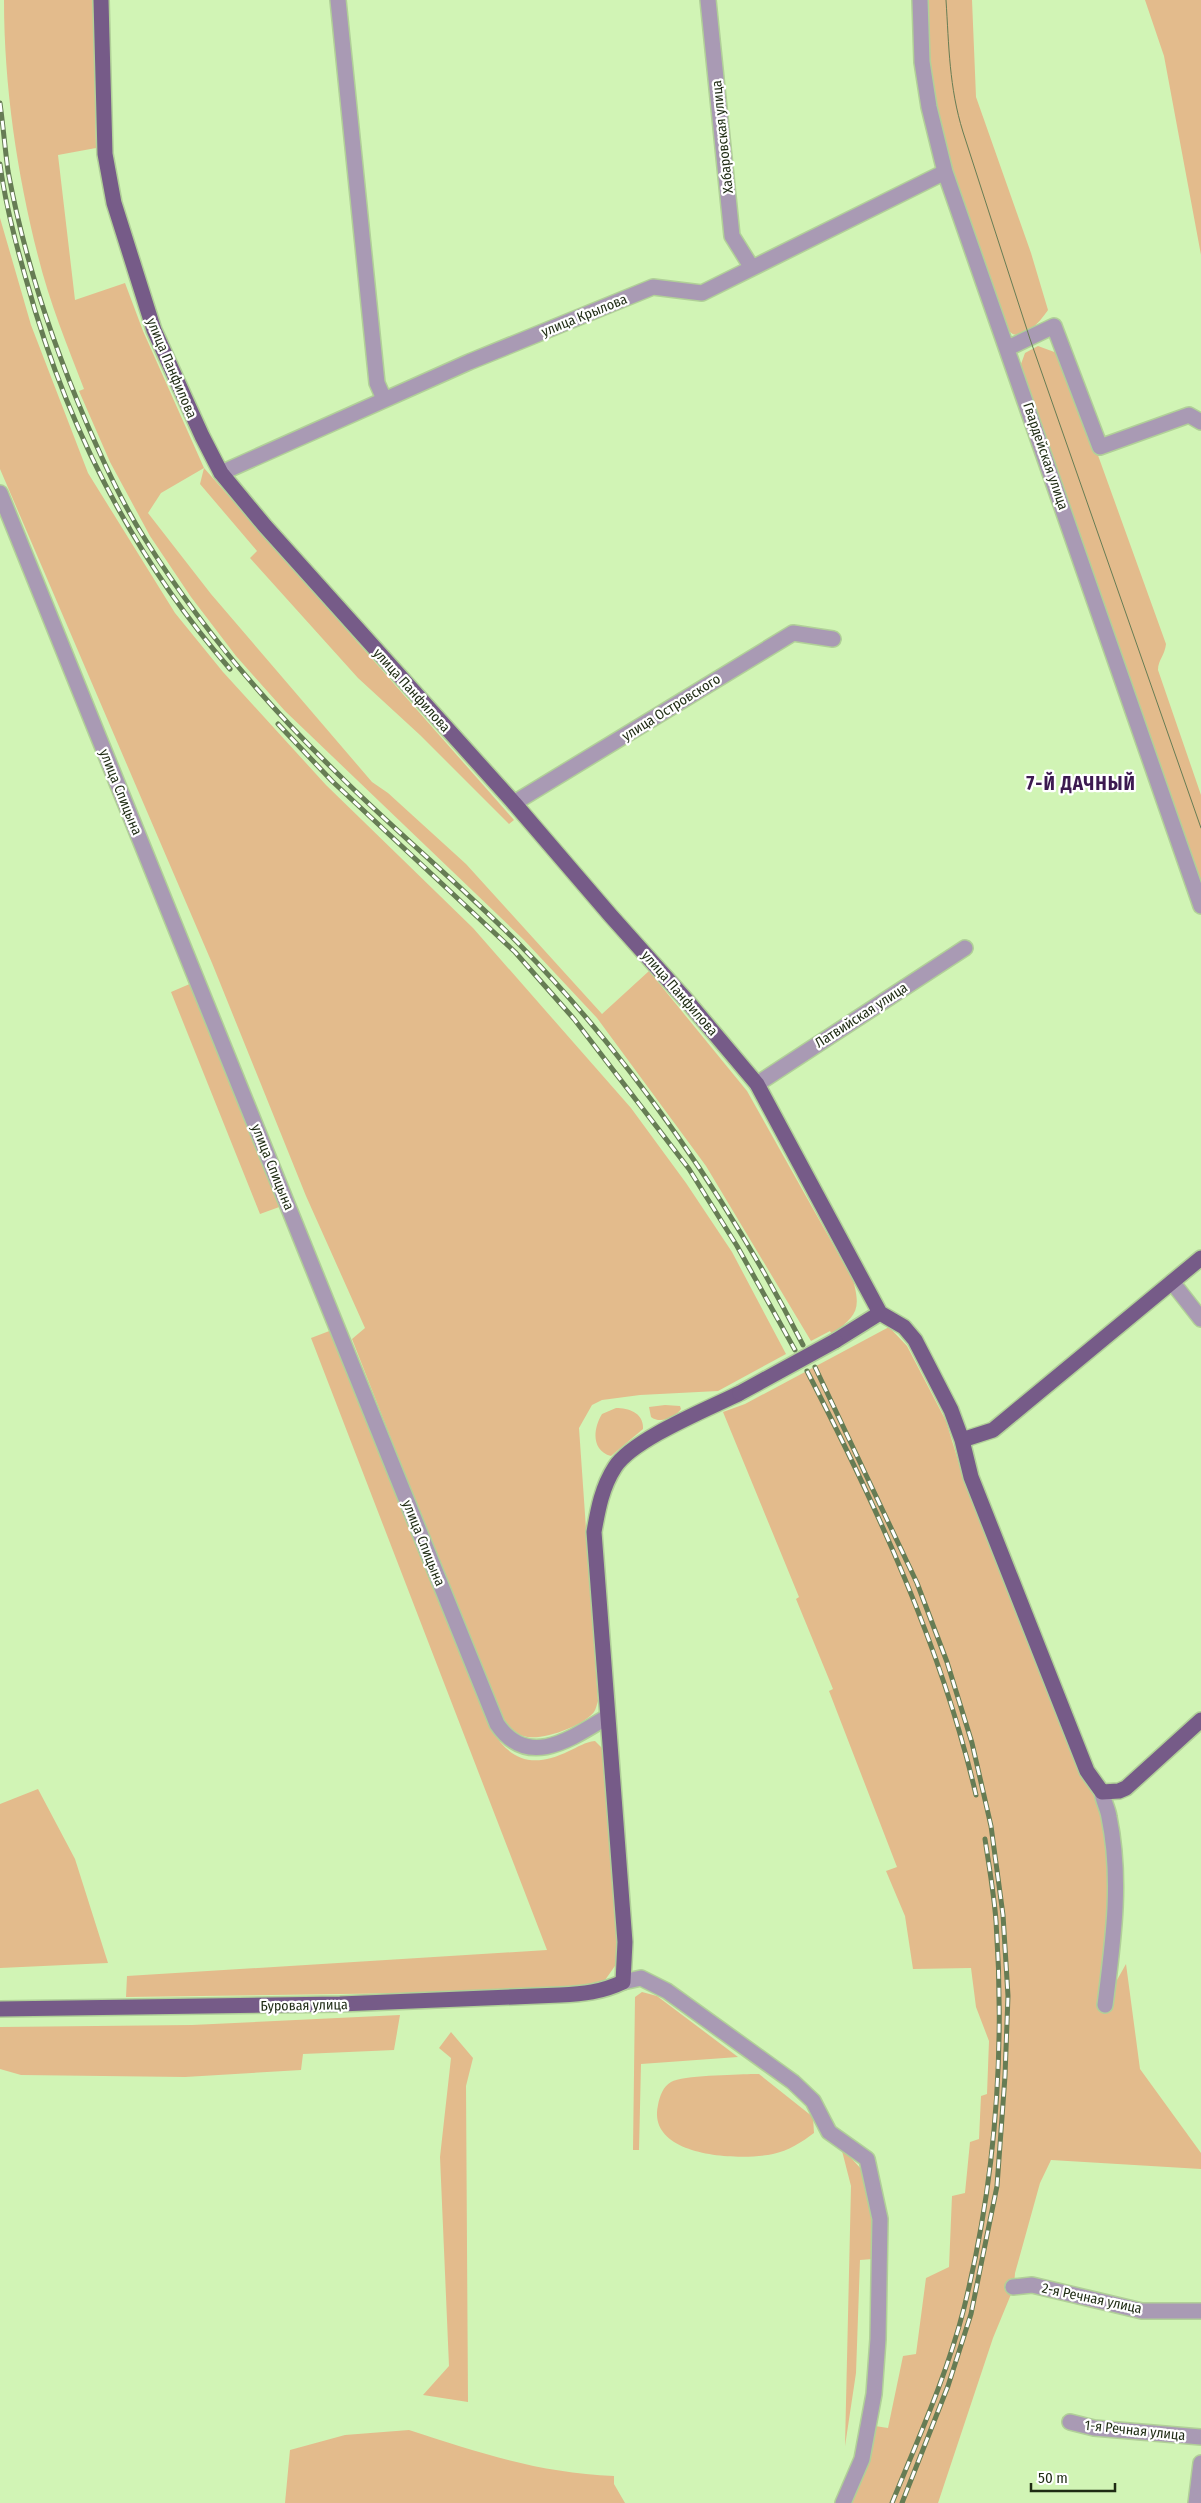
<svg xmlns="http://www.w3.org/2000/svg" width="1201" height="2503" font-family="'Fira Sans Condensed',sans-serif">
	<style>
		.green { fill: #e3bb8c }
		.lines { fill: none; stroke-linecap: round; stroke-linejoin: round }
		.minor-casing { stroke: #b1d098; stroke-width: 18 }
		.major-casing { stroke: #b1d098; stroke-width: 18 }
		.minor { stroke: #a99ab4; stroke-width: 15 }
		.major { stroke: #765b88; stroke-width: 15 }
		.tram { stroke: #667c54; stroke-width: 1 }
		.rail-casing { stroke: #667c54; stroke-width: 5 }
		.rail { stroke: #fff; stroke-width: 3; stroke-dasharray: 9; stroke-linecap: butt }
		.major-bridge-casing { stroke: #b1d098; stroke-width: 18; stroke-linecap: butt }
		.major-bridge { stroke: #765b88; stroke-width: 15 }
		.labels { text-anchor: middle; stroke-width: 4.5; stroke-linejoin: round; paint-order: stroke }
		.street-label { font-size: 14px; fill: #1e2b13; stroke: #fff }
		.district-label { font-size: 19px; font-weight: bold; letter-spacing: 1px; fill: #3c1950; stroke: #fff }
	</style>
	<rect width="100%" height="100%" fill="#d1f4b5"/>
	<path class="green" d="M4 0H93L96 148 58 155 75 300 125 283 143 331 204 468 514 820 509 824 420 735 358 678 250 558 257 551 200 484 204 468 161 493 148 513 211 594 372 782 388 793 466 864 602 1014 649 971 747 1091 853 1280C862 1312 855 1315 832 1335L830 1331 811 1341 706 1166 597 1018 524 940 285 711 236 656 191 597 150 536 110 462 79 391 84 389C67 345 49 301 38 256 17 173 4 86 4 0Z
		M925 0H972L976 97 1031 253 1048 310C1040 322 1018 348 1006 327L954 180 935 113Z
		M1145 0H1201V255L1164 56Z
		M0 218 31 325 88 473 175 613 223 672 326 785 473 928 631 1108 686 1183 732 1252 786 1354 718 1391 640 1395 602 1400 592 1405 579 1428 598 1701C597 1704 596 1709 594 1712 583 1726 541 1742 523 1736 514 1733 506 1724 500 1717L352 1339 365 1328 306 1196 212 963 0 469Z
		M1038 346 1057 353 1064 361 1166 644C1165 655 1158 660 1158 670L1201 795V887L1023 371 1021 364 1025 353Z
		M192 983 282 1206 260 1214 171 992Z
		M889 1327 907 1346 946 1421 964 1480 1103 1816 1108 1844 1113 1987 1126 1964 1140 2069 1201 2153V2169L1051 2160 1040 2183 1015 2273 1014 2287 993 2338 938 2503H852L875 2426 888 2428 903 2356 916 2354 926 2278 949 2267 952 2196 965 2193 970 2142 979 2139 981 2096 987 2094 989 2041 976 2007 971 1968 913 1969 905 1916 886 1871 897 1867 829 1691 833 1689 796 1599 799 1597 723 1412 745 1404Z
		M332 1330 492 1730C511 1762 534 1768 569 1751 578 1747 585 1742 595 1741L603 1749 619 1945 617 1963 603 1983 589 1987 411 1993 126 1997 127 1976 547 1950 311 1338Z
		M665 1405 680 1406 681 1409C675 1418 660 1424 651 1417L649 1407Z
		M616 1408C629 1408 644 1413 643 1429L611 1456C591 1450 593 1429 602 1414Z
		M38 1789 75 1859 108 1963 0 1968V1804Z
		M642 1992 657 1996 738 2057 641 2064 639 2150H633L635 1997Z
		M400 2015 394 2050 303 2054 301 2070 185 2077 21 2075 0 2069V2027L192 2025Z
		M451 2032 473 2058 466 2086 468 2402 423 2395 449 2366 440 2157 451 2058 439 2048Z
		M751 2074H759L813 2117 814 2133C802 2142 788 2151 773 2154 741 2161 646 2158 658 2105 660 2095 663 2087 671 2082 683 2075 734 2075 751 2074Z
		M841 2147 863 2171 873 2211V2259L860 2260 856 2373 845 2446 851 2186Z
		M409 2430C480 2453 539 2473 614 2476V2484L625 2503H285L290 2450 345 2435Z"/>
	<g class="lines">
		<g class="minor-casing">
			<path id="minor" d="M338 0 377 383 384 399
				M708 0 732 236 752 268
				M920 0 922 62 929 107 945 172 1201 906
				M1008 348 1054 326 1100 447 1189 415 1201 422
				M221 473 469 362 653 287 702 293 945 172
				M0 493 497 1724C528 1770 572 1738 607 1717
				M514 803 793 633 833 639
				M757 1084 965 948
				M1172 1282 1201 1319
				M1102 1792C1103 1801 1108 1809 1109 1817 1122 1880 1113 1942 1105 2005
				M623 1982 641 1978 667 1991 793 2082 813 2101 829 2132 867 2159 880 2219 878 2339 874 2394 862 2459 843 2503
				M1013 2287 1032 2285 1142 2311H1201
				M1070 2422 1094 2428 1201 2437
				M1196 2503 1201 2463"/>
		</g>
		<g class="major-casing">
			<path id="major" d="M101 0 105 154 114 203 154 330 202 436 221 473 265 526 514 803 611 916 688 1002 757 1084 880 1313 904 1327 915 1340 951 1410 962 1440 971 1477 1087 1771 1102 1792 1119 1791 1126 1788 1201 1720
				M835 1341 880 1313
				M962 1440 993 1430 1201 1258
				M0 2009 340 2004 560 1995C583 1994 602 1992 623 1982L625 1942 594 1532C598 1509 602 1487 615 1467 633 1439 708 1409 740 1393"/>
		</g>
		<use href="#minor" class="minor"/>
		<use href="#major" class="major"/>
		<path class="tram" d="M946 0C949 46 949 87 963 132L1030 339 1201 828"/>
		<g class="rail-casing">
			<path id="rail" d="M0 103C3 125 5 148 8 171 24 258 52 342 87 424 104 463 122 503 145 539 199 625 264 702 337 773 396 832 461 885 519 944 631 1058 731 1203 803 1345
				M0 164C5 202 15 241 26 279 65 422 132 556 230 669
				M278 724 332 781 515 952 574 1019 689 1169 737 1246 795 1350
				M815 1367 917 1583 947 1662 972 1743 991 1826 1003 1915 1008 1996 1005 2076 997 2186 971 2314 948 2386 902 2503
				M807 1371C876 1505 942 1648 976 1795
				M892 2503C918 2439 947 2375 964 2308 995 2183 1005 2050 996 1921 994 1894 989 1866 985 1839"/>
		</g>
		<use href="#rail" class="rail"/>
		<g class="major-bridge-casing">
			<path id="major-bridge" d="M740 1393 835 1341"/>
		</g>
		<use href="#major-bridge" class="major-bridge"/>
	</g>
	<g class="labels">
		<g class="street-label">
			<text transform="translate(722 137) rotate(-96)" y="5">Хабаровская улица</text>
			<text transform="translate(584 315) rotate(-22)" y="5">улица Крылова</text>
			<text transform="translate(172 368) rotate(67)" y="5">улица Панфилова</text>
			<text transform="translate(1046 456) rotate(71)" y="5">Гвардейская улица</text>
			<text transform="translate(412 690) rotate(48)" y="5">улица Панфилова</text>
			<text transform="translate(671 707) rotate(-32)" y="5">улица Островского</text>
			<text transform="translate(121 792) rotate(68)" y="5">улица Спицына</text>
			<text transform="translate(680 993) rotate(49)" y="5">улица Панфилова</text>
			<text transform="translate(861 1015) rotate(-33)" y="5">Латвийская улица</text>
			<text transform="translate(273 1167) rotate(68)" y="5">улица Спицына</text>
			<text transform="translate(424 1543) rotate(68)" y="5">улица Спицына</text>
			<text transform="translate(304 2005) rotate(-1)" y="5">Буровая улица</text>
			<text transform="translate(1092 2298) rotate(12)" y="5">2-я Речная улица</text>
			<text transform="translate(1135 2430) rotate(6)" y="5">1-я Речная улица</text>
		</g>
		<g class="district-label">
			<text x="1081" y="790">7-Й ДАЧНЫЙ</text>
		</g>
	</g>
	<path d="M1031 2483v8h84v-8" fill="none" stroke="#1e2b13" stroke-width="2.5"/>
	<text x="1038" y="2483" font-size="15" fill="#1e2b13" stroke="#ffffff" stroke-width="4" paint-order="stroke">50 m</text>
</svg>
